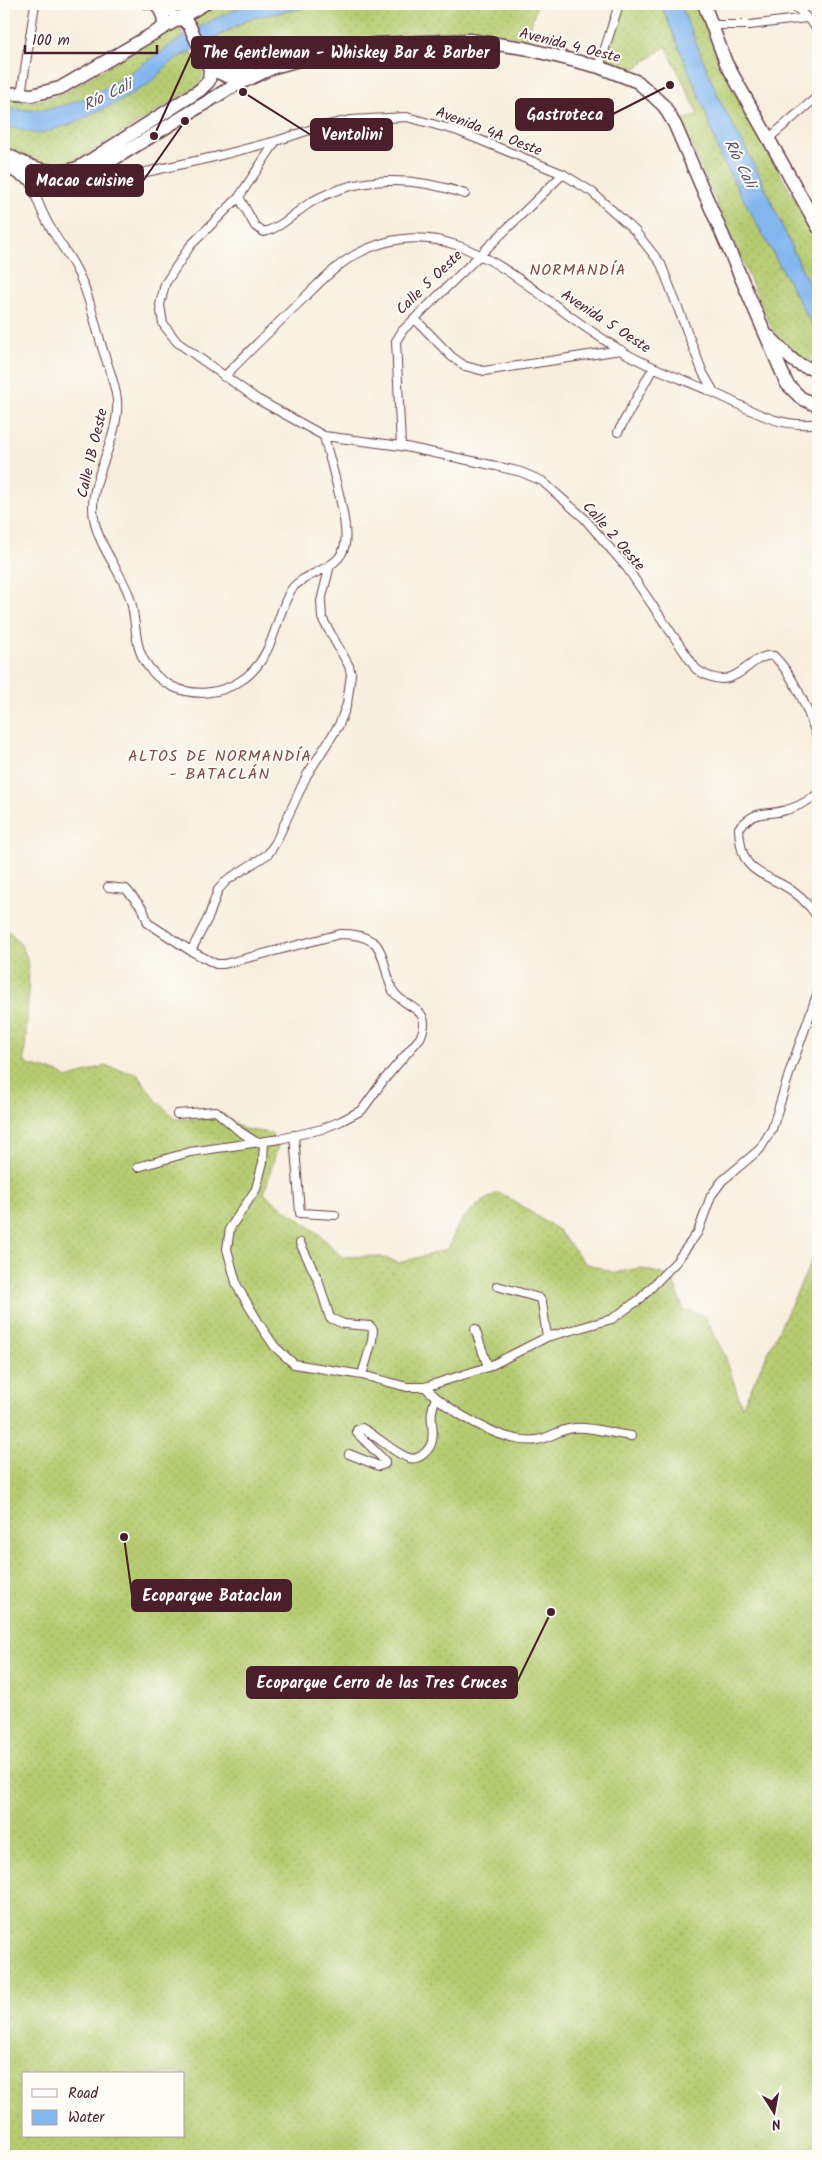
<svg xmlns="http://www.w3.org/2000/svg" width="822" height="2160" font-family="Kalam,sans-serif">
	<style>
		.grass { fill: url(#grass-dots); stroke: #80764e; fill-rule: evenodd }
		.water { fill: #81b6ef; stroke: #666a8d }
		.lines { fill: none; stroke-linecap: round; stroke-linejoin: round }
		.minor-casing { stroke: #643e46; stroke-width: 10 }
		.primary-casing { stroke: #643e46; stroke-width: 15 }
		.minor { stroke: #fff; stroke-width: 8 }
		.primary { stroke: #fff; stroke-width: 12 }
		.labels { text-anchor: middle; stroke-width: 4; stroke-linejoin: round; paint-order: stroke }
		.street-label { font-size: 15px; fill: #4a1f2b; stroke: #fdfcf7 }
		.water-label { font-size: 16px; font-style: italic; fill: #5d5470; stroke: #fdfcf7 }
		.neighbourhood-label { font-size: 16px; letter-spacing: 1px; fill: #804a43; stroke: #fdfcf7 }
		.leader { fill: none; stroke: #4a1f2b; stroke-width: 2 }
		.callout-dot { fill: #4a1f2b; stroke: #fdfcf7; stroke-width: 2 }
		.callout { fill: #4a1f2b; stroke: #4a1f2b; stroke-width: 2 }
		.callout-label { font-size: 16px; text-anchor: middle; font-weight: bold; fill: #fff }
	</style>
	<defs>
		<pattern id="grass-dots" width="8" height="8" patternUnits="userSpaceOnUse" patternTransform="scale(1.25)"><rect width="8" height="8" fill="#b6cc71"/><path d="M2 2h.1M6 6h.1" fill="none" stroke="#9eaf62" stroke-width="1.8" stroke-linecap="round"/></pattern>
	</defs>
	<rect width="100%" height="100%" fill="#fdfcf7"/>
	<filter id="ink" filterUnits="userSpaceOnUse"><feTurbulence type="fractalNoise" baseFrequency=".02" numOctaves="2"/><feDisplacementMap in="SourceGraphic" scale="10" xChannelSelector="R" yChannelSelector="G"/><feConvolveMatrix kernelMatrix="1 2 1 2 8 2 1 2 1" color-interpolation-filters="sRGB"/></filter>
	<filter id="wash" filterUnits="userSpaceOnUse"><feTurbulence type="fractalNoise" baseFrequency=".0096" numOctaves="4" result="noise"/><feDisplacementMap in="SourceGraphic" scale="20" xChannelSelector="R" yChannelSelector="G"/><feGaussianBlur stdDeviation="1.12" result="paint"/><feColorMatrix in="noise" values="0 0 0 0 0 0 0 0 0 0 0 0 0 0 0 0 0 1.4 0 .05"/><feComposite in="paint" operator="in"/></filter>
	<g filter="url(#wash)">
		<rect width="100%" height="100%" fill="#f8eedd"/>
		<path class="grass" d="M218 4H250L199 28 196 23 197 15Z
			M394 4H537L526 43 334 45 253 68 229 70 212 59 206 44 251 18 309 7Z
			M619 4H661L703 105 720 156 818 336V364L801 363 771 327 681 122 698 114 666 46 631 72 601 62Z
			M680 4H697L720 66 818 241V305L757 170 720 101Z
			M172 29 181 30 184 38C133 72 69 124 4 107V99L33 102 62 94Z
			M192 52C199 64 208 72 198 86L70 165 50 167 32 161 4 145V126L38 133 150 83 172 61Z
			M4 927C33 951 29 967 28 1000 27 1020 26 1039 24 1059L28 1065 60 1073 68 1079 104 1066 137 1074 155 1099 176 1119H214L223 1114 243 1129 271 1133 278 1145 264 1194 319 1234 342 1257 378 1256 399 1263 448 1249C460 1216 468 1211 497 1193L506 1196 558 1230 585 1263 615 1273 640 1268 672 1277 683 1309 705 1316 725 1356 742 1407 818 1248V2156H4ZM24 2074H184V2136H24Z"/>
		<path class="water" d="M250 4H394L309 7 251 18 172 61 150 83 120 101 69 125 38 134 4 126V107C80 126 144 57 205 24 219 16 235 10 250 4Z
			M661 4H680L720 101 757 170 818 305V336L720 156 703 105Z"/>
	</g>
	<g filter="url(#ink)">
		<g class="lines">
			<g class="minor-casing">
				<path id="minor" d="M145 4 158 6 173 4
					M793 4 818 29
					M159 7 180 17
					M711 25H750L806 18
					M599 67 619 4
					M21 95 35 4
					M768 139 818 96
					M276 141 239 197 190 246 165 284 160 305 163 324 177 342 257 399 324 436 401 446 496 466 521 472 542 481 584 518 627 568 696 669C738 699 748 651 774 656 795 677 809 712 818 740
					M30 180C36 197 42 215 52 230 59 243 69 255 76 269 89 293 94 321 102 347 107 364 115 382 117 400 120 436 93 474 93 507 93 540 118 566 129 595 137 616 133 643 145 662 174 708 241 700 265 654 276 635 280 608 291 590 304 571 341 571 345 544 349 520 330 462 324 436
					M79 181 101 182 214 157 276 141 319 127 351 120 407 117 458 131 563 174 592 192 635 231 661 264 703 373 714 392
					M239 197 255 226 264 232C283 227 296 211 313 201 360 175 415 176 465 194
					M415 319 452 357 465 366 484 371 621 350
					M224 377C251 349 279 322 307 295 321 281 336 266 353 256 430 212 490 257 551 302 573 319 596 335 620 350 649 368 681 378 712 392 747 407 778 430 818 423
					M618 432 653 368
					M401 446 396 341 403 330 563 174
					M818 794C808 801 798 807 786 810 764 817 759 807 739 828 741 868 752 869 783 885 798 893 809 905 818 917
					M108 887 126 889 143 909 148 923 191 951 216 964H224L340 934C352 934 363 935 373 942 384 948 386 978 393 991 404 1009 435 1007 420 1038L383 1081 362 1110 341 1121 322 1129 280 1139 190 1152 138 1167
					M191 951 209 916 218 890 227 880 268 854 276 842 307 775 339 725 347 704 351 674 349 666 322 618 321 601 330 565
					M177 1114 216 1111 239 1131 256 1142
					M294 1135 300 1213 335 1215
					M264 1141 263 1162 256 1189 230 1228 227 1249 237 1286 262 1328 275 1347 294 1364 362 1375 407 1387H425L488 1367 547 1337 612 1319 640 1299 676 1262 698 1232 711 1196 722 1181 760 1149 772 1129 791 1068 818 992
					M300 1243 318 1280 330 1318 344 1324 370 1326 373 1330 372 1341 362 1375
					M497 1286 539 1298 542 1302 547 1337
					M475 1329 488 1367
					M425 1387C447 1410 504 1445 537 1440 550 1438 560 1429 574 1428 590 1426 613 1434 631 1436
					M349 1454 379 1466 385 1464V1461L357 1433V1430L362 1428C377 1436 394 1453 409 1458 419 1461 430 1450 432 1441 435 1423 427 1420 436 1398"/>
			</g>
			<g class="primary-casing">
				<path id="primary" d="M704 4 726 63 818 227
					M158 6 163 16 164 26
					M180 17 189 25 210 69 227 76 251 73
					M4 93 32 95 60 88 204 4
					M4 153C29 167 51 178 80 167L200 90 209 81 210 69
					M4 165C28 179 49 190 78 181L230 88 274 67 335 50 376 44 469 40 524 48 599 67 638 82 664 106 675 125 787 384 801 398 818 406
					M770 337C784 351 797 371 818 368"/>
			</g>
			<use href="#minor" class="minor"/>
			<use href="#primary" class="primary"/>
		</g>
	</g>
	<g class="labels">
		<g class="street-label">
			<text transform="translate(570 45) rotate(14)" y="5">Avenida 4 Oeste</text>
			<text transform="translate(489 131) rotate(21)" y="5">Avenida 4A Oeste</text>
			<text transform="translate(429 282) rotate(-44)" y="5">Calle 5 Oeste</text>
			<text transform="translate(606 321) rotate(33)" y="5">Avenida 5 Oeste</text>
			<text transform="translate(92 453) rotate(-77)" y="5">Calle 1B Oeste</text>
			<text transform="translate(614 536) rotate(49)" y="5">Calle 2 Oeste</text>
		</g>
		<g class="water-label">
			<text transform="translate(107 94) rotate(-26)" y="6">Río Cali</text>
			<text transform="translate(741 163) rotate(64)" y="6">Río Cali</text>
		</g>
		<g class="neighbourhood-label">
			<text x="578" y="275">NORMANDÍA</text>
			<text x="220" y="761">ALTOS DE NORMANDÍA<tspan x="220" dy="18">- BATACLÁN</tspan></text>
		</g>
	</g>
	<path class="leader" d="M154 136L192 52M670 85L613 114M243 92L311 135M185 121L143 181M124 1537L132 1595M551 1612L517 1682"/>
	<g class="callout-dot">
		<circle cx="154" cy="136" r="5"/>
		<circle cx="670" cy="85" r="5"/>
		<circle cx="243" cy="92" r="5"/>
		<circle cx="185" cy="121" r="5"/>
		<circle cx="124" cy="1537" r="5"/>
		<circle cx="551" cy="1612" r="5"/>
	</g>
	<g class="callout">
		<rect x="192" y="37" width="307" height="31" rx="5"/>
		<rect x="516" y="99" width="97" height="31" rx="5"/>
		<rect x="311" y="119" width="81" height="31" rx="5"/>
		<rect x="26" y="165" width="117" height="31" rx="5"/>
		<rect x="132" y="1580" width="159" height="31" rx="5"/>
		<rect x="247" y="1667" width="270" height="31" rx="5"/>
	</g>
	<g class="callout-label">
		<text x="346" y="58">The Gentleman - Whiskey Bar &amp; Barber</text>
		<text x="565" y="120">Gastroteca</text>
		<text x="352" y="140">Ventolini</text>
		<text x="85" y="186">Macao cuisine</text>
		<text x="212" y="1601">Ecoparque Bataclan</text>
		<text x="382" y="1688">Ecoparque Cerro de las Tres Cruces</text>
	</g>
	<rect width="822" height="2160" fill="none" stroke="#fdfcf7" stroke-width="20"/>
	<rect x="22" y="2072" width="162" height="65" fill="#fdfcf7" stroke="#b5a4a5"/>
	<rect x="32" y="2089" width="25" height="8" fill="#ffffff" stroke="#b5a4a5"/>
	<text x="68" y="2098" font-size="15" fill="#4a1f2b">Road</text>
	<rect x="32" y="2110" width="25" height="15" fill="#81b6ef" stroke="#b5a4a5"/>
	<text x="68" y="2122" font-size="15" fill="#4a1f2b">Water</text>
	<g transform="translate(774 2112) rotate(169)" stroke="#fdfcf7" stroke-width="4" paint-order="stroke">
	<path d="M0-4L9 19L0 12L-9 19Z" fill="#4a1f2b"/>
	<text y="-8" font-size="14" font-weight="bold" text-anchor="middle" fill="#4a1f2b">N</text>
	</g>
	<path d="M25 45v8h132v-8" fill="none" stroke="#4a1f2b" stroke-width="2.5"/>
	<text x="32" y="45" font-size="15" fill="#4a1f2b" stroke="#fdfcf7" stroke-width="4" paint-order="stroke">100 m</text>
</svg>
